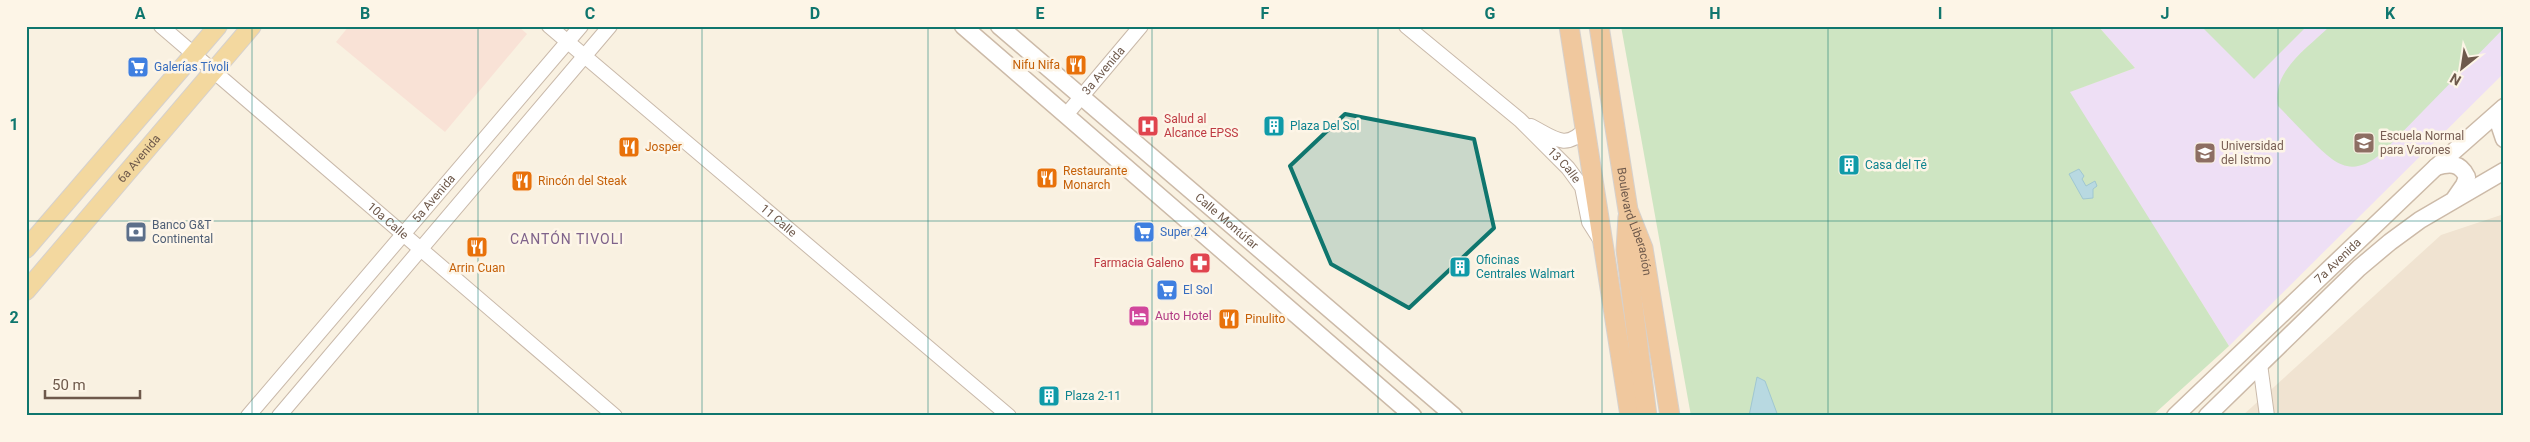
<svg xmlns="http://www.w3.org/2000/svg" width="2530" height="442" font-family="Roboto,sans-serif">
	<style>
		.residential { fill: #f0e3d1 }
		.commercial { fill: #f9e2d6 }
		.education { fill: #eedff5 }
		.green { fill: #cee5c2 }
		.water { fill: #b8d9e1; stroke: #a0c7d1 }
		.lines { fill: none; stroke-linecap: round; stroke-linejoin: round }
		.tertiary-casing { stroke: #c9b9aa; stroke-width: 16 }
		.secondary-casing { stroke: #ccbaa8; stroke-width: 19 }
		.primary-casing { stroke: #d6d1cd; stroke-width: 20 }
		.trunk-casing { stroke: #d6d1cd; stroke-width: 21 }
		.tertiary { stroke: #fff; stroke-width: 14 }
		.secondary { stroke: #fff; stroke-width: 16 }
		.primary { stroke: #f3d89f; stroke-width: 18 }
		.trunk { stroke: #f0c89e; stroke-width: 19 }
		.marked { fill: #0f766e; fill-opacity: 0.2; stroke: #0f766e; stroke-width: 4; stroke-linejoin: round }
		.grid { fill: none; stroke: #0f766e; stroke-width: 1; stroke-opacity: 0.55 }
		.labels { text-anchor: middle; stroke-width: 5; stroke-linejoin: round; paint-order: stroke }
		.food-label { font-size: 12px; fill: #c56008; stroke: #fdf5e7; text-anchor: start }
		.shop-label { font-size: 12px; fill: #366cbe; stroke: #fdf5e7; text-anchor: start }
		.street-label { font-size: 12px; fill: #6e594b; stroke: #fdf5e7 }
		.health-label { font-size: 12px; fill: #be3a42; stroke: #fdf5e7; text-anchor: start }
		.culture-label { font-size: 12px; fill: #0d838f; stroke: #fdf5e7; text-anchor: start }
		.education-label { font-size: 12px; fill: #785e54; stroke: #fdf5e7; text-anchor: start }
		.service-label { font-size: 12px; fill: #4e5e75; stroke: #fdf5e7; text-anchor: start }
		.hotel-label { font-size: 12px; fill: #b23c85; stroke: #fdf5e7; text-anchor: start }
		.neighbourhood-label { font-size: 14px; letter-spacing: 1px; fill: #7f638b; stroke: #fdf5e7 }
		.neatline { fill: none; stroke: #0f766e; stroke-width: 2 }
		.grid-label { font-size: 16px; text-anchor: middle; font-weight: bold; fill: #0f766e }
	</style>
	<rect width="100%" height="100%" fill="#f9f1e1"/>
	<path class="residential" d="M2504 214V416H2242L2441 235Z"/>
	<path class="commercial" d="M349 26H518L527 34 445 132 336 42Z"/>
	<path class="education" d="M2098 26H2504V73L2229 346 2069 92 2135 68Z"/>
	<path class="green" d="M1621 26H2098L2135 68 2070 92 2229 346 2152 416H1691Z
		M2201 26H2307L2254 79Z
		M2330 26H2504V28L2382 153C2351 179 2335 164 2311 140 2300 129 2289 117 2278 106 2272 70 2307 49 2330 26Z"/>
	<path class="water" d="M2079 169 2084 176 2082 179 2086 186 2095 181 2097 186 2093 189V198L2083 199 2069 174Z
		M1757 377 1765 381 1778 416H1749Z"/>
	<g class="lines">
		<g class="tertiary-casing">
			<g id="tertiary">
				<path id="s1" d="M161 26 615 416"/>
				<path id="s2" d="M549 26 1009 416"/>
				<path id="s3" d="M1406 26 1520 120 1568 168 1582 187 1589 222 1601 241"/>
				<path id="s4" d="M1066 115 1141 26"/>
				<path d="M1531 126C1554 138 1566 151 1586 128"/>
				<path d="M2260 364 2267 416"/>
				<path id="s5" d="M248 416 581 26"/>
				<path d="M279 416 610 26"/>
			</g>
		</g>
		<g class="secondary-casing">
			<g id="secondary">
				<path d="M963 26 1413 416"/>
				<path id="s6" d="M999 26 1454 416"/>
				<path d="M2499 112V124L2504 139"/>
				<path d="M2436 167C2449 163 2460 162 2467 177L2464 185 2455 198"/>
				<path id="s7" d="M2175 416 2436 167 2504 107"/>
				<path d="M2207 416 2359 268 2390 242 2420 220 2504 171"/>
			</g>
		</g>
		<g class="primary-casing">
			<g id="primary">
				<path d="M26 249 218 26"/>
				<path id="s8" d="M26 291 252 26"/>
			</g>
		</g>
		<g class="trunk-casing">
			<g id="trunk">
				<path d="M1569 26 1630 416"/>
				<path id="s9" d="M1599 26 1628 210 1643 248 1670 416"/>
				<path d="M1628 217 1626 250 1647 416"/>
			</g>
		</g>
		<use href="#tertiary" class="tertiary"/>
		<use href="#secondary" class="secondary"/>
		<use href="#primary" class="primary"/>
		<use href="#trunk" class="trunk"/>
	</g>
	<path class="marked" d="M1345 114 1474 139 1494 228 1409 308 1331 264 1290 166Z"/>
	<path class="grid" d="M252 26V416M478 26V416M702 26V416M928 26V416M1152 26V416M1378 26V416M1602 26V416M1828 26V416M2052 26V416M2278 26V416M26 221H2504"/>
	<defs>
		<g id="restaurant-square" transform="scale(1.125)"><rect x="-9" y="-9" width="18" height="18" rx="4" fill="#e8710a" stroke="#fdf5e7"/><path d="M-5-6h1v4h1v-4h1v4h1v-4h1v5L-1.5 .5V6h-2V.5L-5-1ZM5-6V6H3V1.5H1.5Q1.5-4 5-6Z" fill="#fff"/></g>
		<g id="supermarket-square" transform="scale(1.125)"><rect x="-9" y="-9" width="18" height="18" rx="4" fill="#3f7fe0" stroke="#fdf5e7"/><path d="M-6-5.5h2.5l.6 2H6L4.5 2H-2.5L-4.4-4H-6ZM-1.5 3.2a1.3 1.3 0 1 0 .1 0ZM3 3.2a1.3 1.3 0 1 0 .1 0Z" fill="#fff"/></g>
		<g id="hospital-square" transform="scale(1.125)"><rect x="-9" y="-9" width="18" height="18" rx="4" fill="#e0444e" stroke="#fdf5e7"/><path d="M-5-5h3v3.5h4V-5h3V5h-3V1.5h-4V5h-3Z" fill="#fff"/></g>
		<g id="building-square" transform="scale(1.125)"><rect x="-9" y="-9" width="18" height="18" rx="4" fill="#0f9aa8" stroke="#fdf5e7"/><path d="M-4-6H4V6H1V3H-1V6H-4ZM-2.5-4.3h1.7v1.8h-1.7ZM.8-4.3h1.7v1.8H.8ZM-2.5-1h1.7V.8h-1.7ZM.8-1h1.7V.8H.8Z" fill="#fff"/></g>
		<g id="school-square" transform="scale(1.125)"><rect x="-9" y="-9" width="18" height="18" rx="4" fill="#8d6e63" stroke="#fdf5e7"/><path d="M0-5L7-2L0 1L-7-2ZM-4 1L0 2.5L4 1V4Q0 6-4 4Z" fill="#fff"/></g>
		<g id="university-square" transform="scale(1.125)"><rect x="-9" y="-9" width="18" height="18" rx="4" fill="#8d6e63" stroke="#fdf5e7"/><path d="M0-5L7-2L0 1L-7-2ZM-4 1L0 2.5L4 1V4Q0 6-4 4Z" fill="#fff"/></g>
		<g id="bank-square" transform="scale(1.125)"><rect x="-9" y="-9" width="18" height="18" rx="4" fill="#5c6f8a" stroke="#fdf5e7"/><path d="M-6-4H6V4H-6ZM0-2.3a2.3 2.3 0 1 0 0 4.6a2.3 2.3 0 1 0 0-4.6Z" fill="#fff"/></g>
		<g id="pharmacy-square" transform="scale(1.125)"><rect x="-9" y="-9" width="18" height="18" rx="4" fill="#e0444e" stroke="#fdf5e7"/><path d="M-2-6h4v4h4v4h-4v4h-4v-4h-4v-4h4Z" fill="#fff"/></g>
		<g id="hotel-square" transform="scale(1.125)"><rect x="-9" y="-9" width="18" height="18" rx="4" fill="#d1479c" stroke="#fdf5e7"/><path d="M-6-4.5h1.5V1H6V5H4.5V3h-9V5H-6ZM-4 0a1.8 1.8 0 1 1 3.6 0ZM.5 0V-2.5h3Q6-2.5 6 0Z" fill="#fff"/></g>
	</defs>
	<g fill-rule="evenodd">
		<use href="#restaurant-square" x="1076" y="65"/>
		<use href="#supermarket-square" x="138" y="67"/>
		<use href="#hospital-square" x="1148" y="126"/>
		<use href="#building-square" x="1274" y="126"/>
		<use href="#school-square" x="2364" y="143"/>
		<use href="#restaurant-square" x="629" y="147"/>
		<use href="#university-square" x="2205" y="153"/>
		<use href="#building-square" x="1849" y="165"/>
		<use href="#restaurant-square" x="1047" y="178"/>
		<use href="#restaurant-square" x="522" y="181"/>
		<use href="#bank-square" x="136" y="232"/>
		<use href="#supermarket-square" x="1144" y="232"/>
		<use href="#restaurant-square" x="477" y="247"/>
		<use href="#pharmacy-square" x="1200" y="263"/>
		<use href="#building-square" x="1460" y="267"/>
		<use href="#supermarket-square" x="1167" y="290"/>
		<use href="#hotel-square" x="1139" y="316"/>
		<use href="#restaurant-square" x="1229" y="319"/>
		<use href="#building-square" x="1049" y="396"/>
	</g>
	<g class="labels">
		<g class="food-label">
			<text x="1060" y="69" text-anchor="end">Nifu Nifa</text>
			<text x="645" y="151">Josper</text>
			<text x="1063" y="175">Restaurante<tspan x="1063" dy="14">Monarch</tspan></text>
			<text x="538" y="185">Rincón del Steak</text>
			<text x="477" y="272" text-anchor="middle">Arrin Cuan</text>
			<text x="1245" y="323">Pinulito</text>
		</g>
		<g class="shop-label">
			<text x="154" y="71">Galerías Tívoli</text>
			<text x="1160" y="236">Super 24</text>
			<text x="1183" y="294">El Sol</text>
		</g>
		<g class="street-label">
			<text dy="4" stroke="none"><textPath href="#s4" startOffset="58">3a Avenida</textPath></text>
			<text dy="4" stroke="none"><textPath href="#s8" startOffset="174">6a Avenida</textPath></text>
			<text dy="4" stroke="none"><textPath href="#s3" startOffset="211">13 Calle</textPath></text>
			<text dy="4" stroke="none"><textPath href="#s5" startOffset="286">5a Avenida</textPath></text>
			<text dy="4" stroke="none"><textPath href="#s1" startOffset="299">10a Calle</textPath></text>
			<text dy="4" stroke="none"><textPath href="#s2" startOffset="301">11 Calle</textPath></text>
			<text dy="4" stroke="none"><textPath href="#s6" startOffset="300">Calle Montúfar</textPath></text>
			<text dy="4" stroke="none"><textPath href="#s9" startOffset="199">Boulevard Liberación</textPath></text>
			<text dy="4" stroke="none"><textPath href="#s7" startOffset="225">7a Avenida</textPath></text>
		</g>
		<g class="health-label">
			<text x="1164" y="123">Salud al<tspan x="1164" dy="14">Alcance EPSS</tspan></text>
			<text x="1184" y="267" text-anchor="end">Farmacia Galeno</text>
		</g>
		<g class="culture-label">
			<text x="1290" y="130">Plaza Del Sol</text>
			<text x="1865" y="169">Casa del Té</text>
			<text x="1476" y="264">Oficinas<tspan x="1476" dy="14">Centrales Walmart</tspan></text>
			<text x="1065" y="400">Plaza 2-11</text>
		</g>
		<g class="education-label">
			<text x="2380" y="140">Escuela Normal<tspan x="2380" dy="14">para Varones</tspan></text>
			<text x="2221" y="150">Universidad<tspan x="2221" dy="14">del Istmo</tspan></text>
		</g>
		<g class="service-label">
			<text x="152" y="229">Banco G&amp;T<tspan x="152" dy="14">Continental</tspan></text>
		</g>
		<g class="hotel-label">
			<text x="1155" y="320">Auto Hotel</text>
		</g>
		<g class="neighbourhood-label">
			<text x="567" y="244">CANTÓN TIVOLI</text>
		</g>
	</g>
	<rect width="2530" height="442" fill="none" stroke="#fdf5e7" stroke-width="55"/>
	<g transform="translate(2462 68) rotate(210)" stroke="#fdf5e7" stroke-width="4" paint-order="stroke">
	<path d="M0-4L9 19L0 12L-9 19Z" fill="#6e594b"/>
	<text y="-8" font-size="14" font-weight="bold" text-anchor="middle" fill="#6e594b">N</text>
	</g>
	<path d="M45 390v8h95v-8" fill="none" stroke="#6e594b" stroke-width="2.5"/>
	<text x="52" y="390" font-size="15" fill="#6e594b" stroke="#fdf5e7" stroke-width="4" paint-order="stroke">50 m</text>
	<rect x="28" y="28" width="2474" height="386" class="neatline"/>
	<g class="grid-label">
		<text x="140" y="19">A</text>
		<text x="365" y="19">B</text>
		<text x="590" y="19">C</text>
		<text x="815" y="19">D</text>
		<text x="1040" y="19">E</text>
		<text x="1265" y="19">F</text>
		<text x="1490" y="19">G</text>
		<text x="1715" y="19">H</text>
		<text x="1940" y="19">I</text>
		<text x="2165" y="19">J</text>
		<text x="2390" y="19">K</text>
		<text x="14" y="130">1</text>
		<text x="14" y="323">2</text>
	</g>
</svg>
